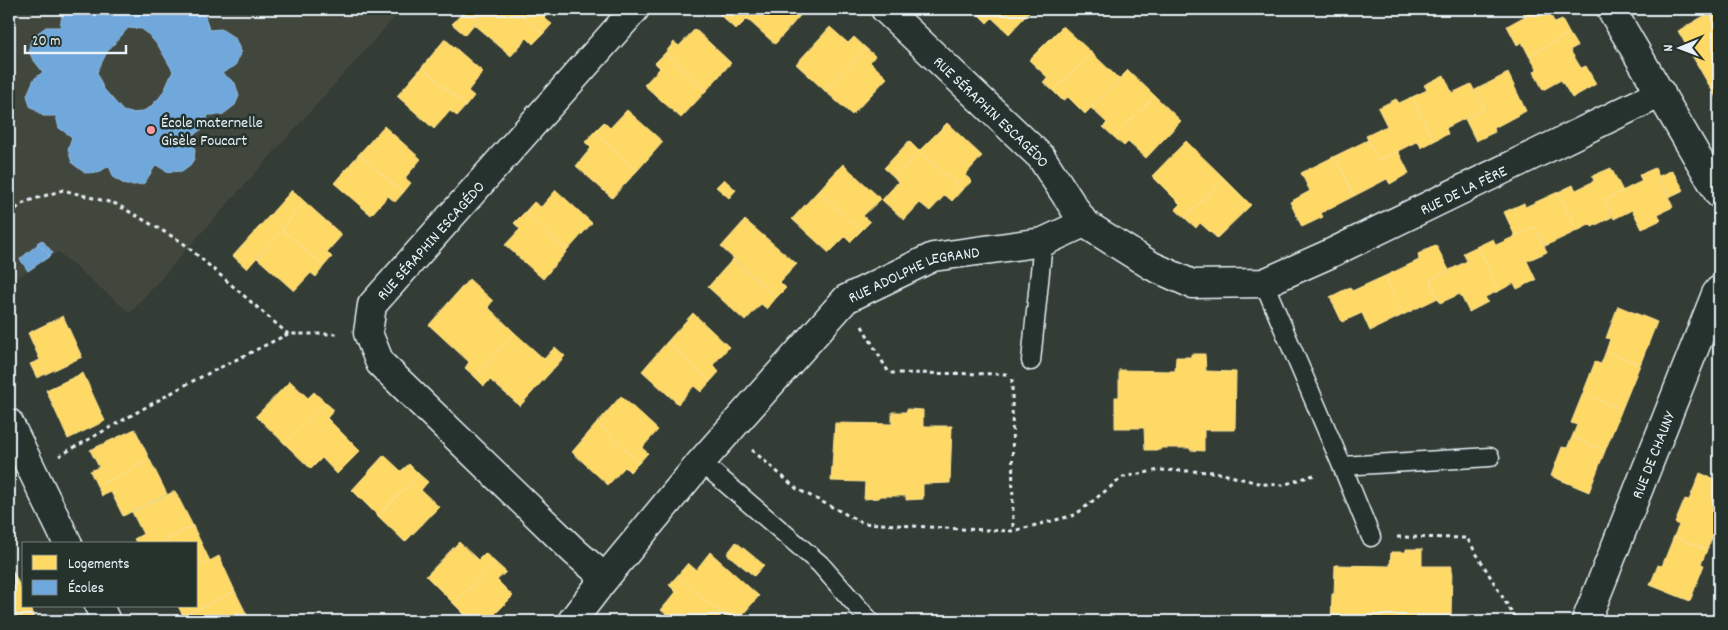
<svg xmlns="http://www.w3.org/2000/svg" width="1728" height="630" font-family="Dekko,sans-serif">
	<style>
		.built { fill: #43463e }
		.homes { fill: #ffd966; stroke: #f8e092 }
		.schools { fill: #6fa8dc; stroke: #93bee4; fill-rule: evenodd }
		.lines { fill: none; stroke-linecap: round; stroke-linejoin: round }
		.service-casing { stroke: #e8f1f8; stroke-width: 21 }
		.minor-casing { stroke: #e8f1f8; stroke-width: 31 }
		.path { stroke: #e8f1f8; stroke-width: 3; stroke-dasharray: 4 4; stroke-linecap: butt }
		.service { stroke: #26332d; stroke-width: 18 }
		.minor { stroke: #26332d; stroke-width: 28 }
		.poi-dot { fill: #ff9aa2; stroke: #26332d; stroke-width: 2 }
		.labels { text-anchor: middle; stroke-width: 5; stroke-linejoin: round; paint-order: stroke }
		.street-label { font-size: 16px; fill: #e8f1f8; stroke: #26332d }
		.poi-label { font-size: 16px; fill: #e8f1f8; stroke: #26332d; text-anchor: start }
	</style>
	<rect width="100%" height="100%" fill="#333c35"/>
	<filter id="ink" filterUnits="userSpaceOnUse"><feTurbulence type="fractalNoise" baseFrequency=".02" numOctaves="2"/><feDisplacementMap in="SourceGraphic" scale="10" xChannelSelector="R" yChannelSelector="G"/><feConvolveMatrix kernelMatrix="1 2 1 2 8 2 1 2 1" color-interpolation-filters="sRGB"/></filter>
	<g filter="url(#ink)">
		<path class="built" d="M9 9H402L130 313 58 252 17 278 9 265Z"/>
		<path class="homes" d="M466 9H487L465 35 452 24Z
			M487 9H514L543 34 533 44 527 38 511 56 474 25Z
			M514 9H553L544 18 552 24 543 34Z
			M716 9H757L736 30 718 13Z
			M757 9H806L775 44 747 19Z
			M984 9H1032L1009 34 992 18 987 23 978 14Z
			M1521 9H1547L1555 23 1562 20 1569 33 1529 56 1522 42 1517 45 1507 26 1525 16Z
			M1716 9 1719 15 1718 101 1678 31Z
			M1063 26 1092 53 1053 91 1043 82 1048 78 1029 60Z
			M830 27 848 43 854 37 866 48 825 91 796 64Z
			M695 29 731 63 706 91 665 53 674 42 679 46Z
			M1569 33 1577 46 1570 50 1581 68 1586 66 1596 84 1572 98 1561 80 1543 90 1534 72 1537 69 1529 56Z
			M445 39 483 72 468 91 474 96 466 106 422 67Z
			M866 48 875 56 870 62 887 78 852 115 825 91Z
			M665 53 706 91 681 118 644 85 660 68 655 63Z
			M1092 53 1119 79 1085 114 1068 97 1063 101 1053 91Z
			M422 67 466 106 457 116 450 111 434 129 397 96Z
			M1128 70 1155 96 1114 137 1103 127 1107 123 1091 108Z
			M1508 73 1526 111 1494 128 1495 132 1476 141 1465 119 1484 109 1475 90Z
			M1444 75 1452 93 1471 84 1484 109 1446 128 1448 134 1434 141 1412 97 1427 90 1424 85Z
			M1155 96 1181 121 1146 158 1128 142 1124 146 1114 137Z
			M1412 97 1434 141 1421 148 1418 141 1378 161 1366 136 1387 126 1378 108 1396 99 1399 103Z
			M627 110 663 142 637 171 594 132 604 122 610 128Z
			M947 123 982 156 965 175 972 181 962 190 919 151Z
			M384 126 421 159 405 178 411 183 403 193 359 154Z
			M594 132 637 171 612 198 576 166 591 148 585 142Z
			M1368 140 1378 161 1398 151 1409 173 1390 184 1387 179 1354 196 1335 156Z
			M909 141 919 151 894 177 884 168Z
			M1186 141 1224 178 1185 218 1175 209 1180 204 1152 176Z
			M919 151 962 190 952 201 945 195 930 211 920 203 904 220 882 200 898 182 894 177Z
			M359 154 403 193 395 202 388 196 371 215 334 183Z
			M1335 156 1354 196 1321 213 1323 217 1302 227 1290 202 1310 191 1301 173Z
			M843 164 881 199 863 216 870 222 861 231 818 191Z
			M1611 168 1623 191 1604 200 1612 217 1592 227 1591 224 1577 231 1558 192 1573 185 1576 190 1594 181 1592 176Z
			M1655 168 1673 207 1658 214 1661 220 1642 229 1632 210 1614 219 1604 200 1642 181 1639 175Z
			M1672 170 1684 190 1669 197 1659 176Z
			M1224 178 1251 205 1217 238 1200 223 1196 228 1185 218Z
			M724 179 736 190 729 198 716 187Z
			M292 190 305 202 282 229 269 216Z
			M556 190 592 223 567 251 525 212 534 202 541 207Z
			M818 191 861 231 850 242 845 237 829 253 792 219Z
			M1558 192 1577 231 1545 246 1535 227 1515 236 1504 212 1524 203 1525 207Z
			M305 202 342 235 327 252 332 257 324 266 282 229Z
			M525 212 567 251 543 279 505 245 520 229 514 223Z
			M269 216 282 229 247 269 233 256Z
			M745 220 797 264 780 282 786 288 776 298 721 247Z
			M1535 227 1547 252 1527 261 1536 280 1517 289 1514 283 1499 291 1478 246 1493 239 1496 245Z
			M282 229 324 266 316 277 311 273 294 291 257 258Z
			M1436 245 1449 270 1430 280 1438 298 1403 315 1385 276 1419 260 1418 254Z
			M1478 246 1499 291 1485 297 1488 302 1469 312 1460 294 1440 303 1430 280 1467 261 1463 253Z
			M733 259 776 298 767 309 761 304 745 321 708 287Z
			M1385 276 1403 315 1370 331 1362 313 1342 322 1330 297 1350 287 1352 291Z
			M469 279 493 301 488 307 515 333 475 377 465 368 469 362 429 325Z
			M1618 306 1657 322 1640 365 1606 351 1610 339 1606 338Z
			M693 313 729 347 713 365 719 372 710 382 667 342Z
			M63 316 82 357 37 378 30 364 40 360 28 333Z
			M515 333 544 359 555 347 565 356 520 406 490 380 484 386 475 377Z
			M667 342 710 382 701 392 694 386 678 404 642 371Z
			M1606 351 1640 365 1622 409 1583 393 1595 362 1601 364Z
			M1191 354H1205L1206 371 1236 372 1235 430H1204V451L1190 450V448H1161L1160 450H1145L1144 428H1115V397H1119V370L1175 371 1176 357H1191Z
			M83 373 105 421 68 439 46 390Z
			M290 381 308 398 314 392 326 403 285 444 256 416Z
			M1583 393 1622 409 1605 451 1572 437 1577 425 1571 423Z
			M621 396 658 430 642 448 648 453 639 463 597 423Z
			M326 403 334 410 327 418 360 451 337 474 322 458 311 469 285 444Z
			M907 409 923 410V426H952L950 483 923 484V499L906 500V496H880L879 498 864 499 865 482 831 481 835 423 892 424V412H906Z
			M597 423 639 463 630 472 625 467 608 485 572 452Z
			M135 429 150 460 97 486 90 471 99 467 90 450Z
			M1572 437 1605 451 1589 492 1551 476 1562 447 1567 448Z
			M384 455 401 471 409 464 419 474 378 516 352 490Z
			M150 460 167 494 123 516 111 492 102 496 97 486Z
			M1700 473 1719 481V527L1714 539 1712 538 1707 550 1674 536 1679 525 1675 523 1685 499 1689 500Z
			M419 474 428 482 421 490 439 507 405 542 378 516Z
			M175 491 193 526 158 544H137L134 539 143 534 132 512Z
			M193 526 210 561 196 568V544H158Z
			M1674 536 1707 550 1701 564 1704 565 1690 601 1650 585 1658 565 1662 566Z
			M459 542 478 560 485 553 495 562 454 604 426 576Z
			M736 542 764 565 754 576 727 554Z
			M1406 549H1422V566H1452L1451 621H1331L1332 594H1334L1335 565 1390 566 1391 552H1406Z
			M710 552 759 596 737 621H730L677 576 688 563 696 570Z
			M219 556 235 591 183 616 178 606H196V568Z
			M495 562 506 572 497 580 513 596 488 621H471L454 604Z
			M9 563 19 584 9 588Z
			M677 576 722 614 716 621H674L661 610 676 592 669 585Z
			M19 584 24 595V606H29L36 621H9V588Z
			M235 591 250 621H185L183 616Z"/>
		<path class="schools" d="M70 9H194L205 16 209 30 221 29 235 38 241 52 235 66 222 73 235 83 239 96 235 105 222 115H208L205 127 192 136 195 151 194 159 190 165 182 171 168 172 156 165 145 182 143 184 134 185H126L114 178 109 166 99 172 85 173 72 163 68 149 72 137 59 128 56 116H43L30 106 27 95 34 79 43 72 32 58 29 51 30 43 35 35 46 27H60L62 15ZM128 28 142 29 148 34 159 47 173 71 165 89 160 97 149 108 141 112 132 113 123 111 103 88 97 72 107 52Z
			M42 240 53 253 50 256 37 243Z
			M38 244 50 256 28 271 20 259Z"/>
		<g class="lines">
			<g class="service-casing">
				<path id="service" d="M1264 283 1342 466 1490 457
					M1031 361 1043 242
					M701 462 820 564 870 621
					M1342 466 1371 537"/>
			</g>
			<g class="minor-casing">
				<g id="minor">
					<path id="s1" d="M885 9 1041 157 1084 223"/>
					<path d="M1611 9 1719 194"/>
					<path d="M9 423 68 544"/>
					<path id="s2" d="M605 578 575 552 380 363 368 333 372 305 635 9"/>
					<path d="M99 606 106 621"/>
					<path id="s3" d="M572 621 605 578 701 462 846 299 933 257 1043 242 1084 223 1152 266 1192 284 1264 283 1327 255 1661 93"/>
					<path id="s4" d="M1586 621 1716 294 1719 290"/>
				</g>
			</g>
			<path class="path" d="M9 214 25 202 63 190 116 204 182 242 288 334
				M862 326 889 373 1009 374
				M1012 379 1013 531
				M752 450 797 489 863 523 961 529 1013 531 1075 515 1123 477 1159 470 1215 472 1262 484 1283 485 1317 474
				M59 456 189 383 288 334H337
				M1397 537 1467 538 1517 621"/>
			<use href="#service" class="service"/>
			<use href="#minor" class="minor"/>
		</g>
	</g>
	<circle class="poi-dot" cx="151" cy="130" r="5"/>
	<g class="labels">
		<g class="street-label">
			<text dy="6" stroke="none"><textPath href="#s1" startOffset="148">RUE SÉRAPHIN ESCAGÉDO</textPath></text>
			<text dy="6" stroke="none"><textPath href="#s3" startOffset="1092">RUE DE LA FÈRE</textPath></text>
			<text dy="6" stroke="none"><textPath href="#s2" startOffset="459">RUE SÉRAPHIN ESCAGÉDO</textPath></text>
			<text dy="6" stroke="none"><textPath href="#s3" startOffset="496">RUE ADOLPHE LEGRAND</textPath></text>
			<text dy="6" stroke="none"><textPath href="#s4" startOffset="179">RUE DE CHAUNY</textPath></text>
		</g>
		<g class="poi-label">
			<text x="161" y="127">École maternelle<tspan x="161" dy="18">Gisèle Foucart</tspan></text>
		</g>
	</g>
	<rect width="1728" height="630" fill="none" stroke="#26332d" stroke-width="30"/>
	<rect x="15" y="15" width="1698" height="600" fill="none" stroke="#e8f1f8" stroke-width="2" filter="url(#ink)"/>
	<rect x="22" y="542" width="175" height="65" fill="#26332d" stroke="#747f7e"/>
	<rect x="32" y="555" width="25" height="15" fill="#ffd966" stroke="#747f7e"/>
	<text x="68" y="568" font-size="15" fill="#e8f1f8">Logements</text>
	<rect x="32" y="580" width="25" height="15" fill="#6fa8dc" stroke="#747f7e"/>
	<text x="68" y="592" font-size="15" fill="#e8f1f8">Écoles</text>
	<g transform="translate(1680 48) rotate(269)" stroke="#26332d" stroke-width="4" paint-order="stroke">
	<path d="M0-4L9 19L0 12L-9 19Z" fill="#e8f1f8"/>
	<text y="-8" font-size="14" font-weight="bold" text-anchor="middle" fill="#e8f1f8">N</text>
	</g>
	<path d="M25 45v8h101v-8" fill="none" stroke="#e8f1f8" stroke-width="2.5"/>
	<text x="32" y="45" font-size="15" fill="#e8f1f8" stroke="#26332d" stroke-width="4" paint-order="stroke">20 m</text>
</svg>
